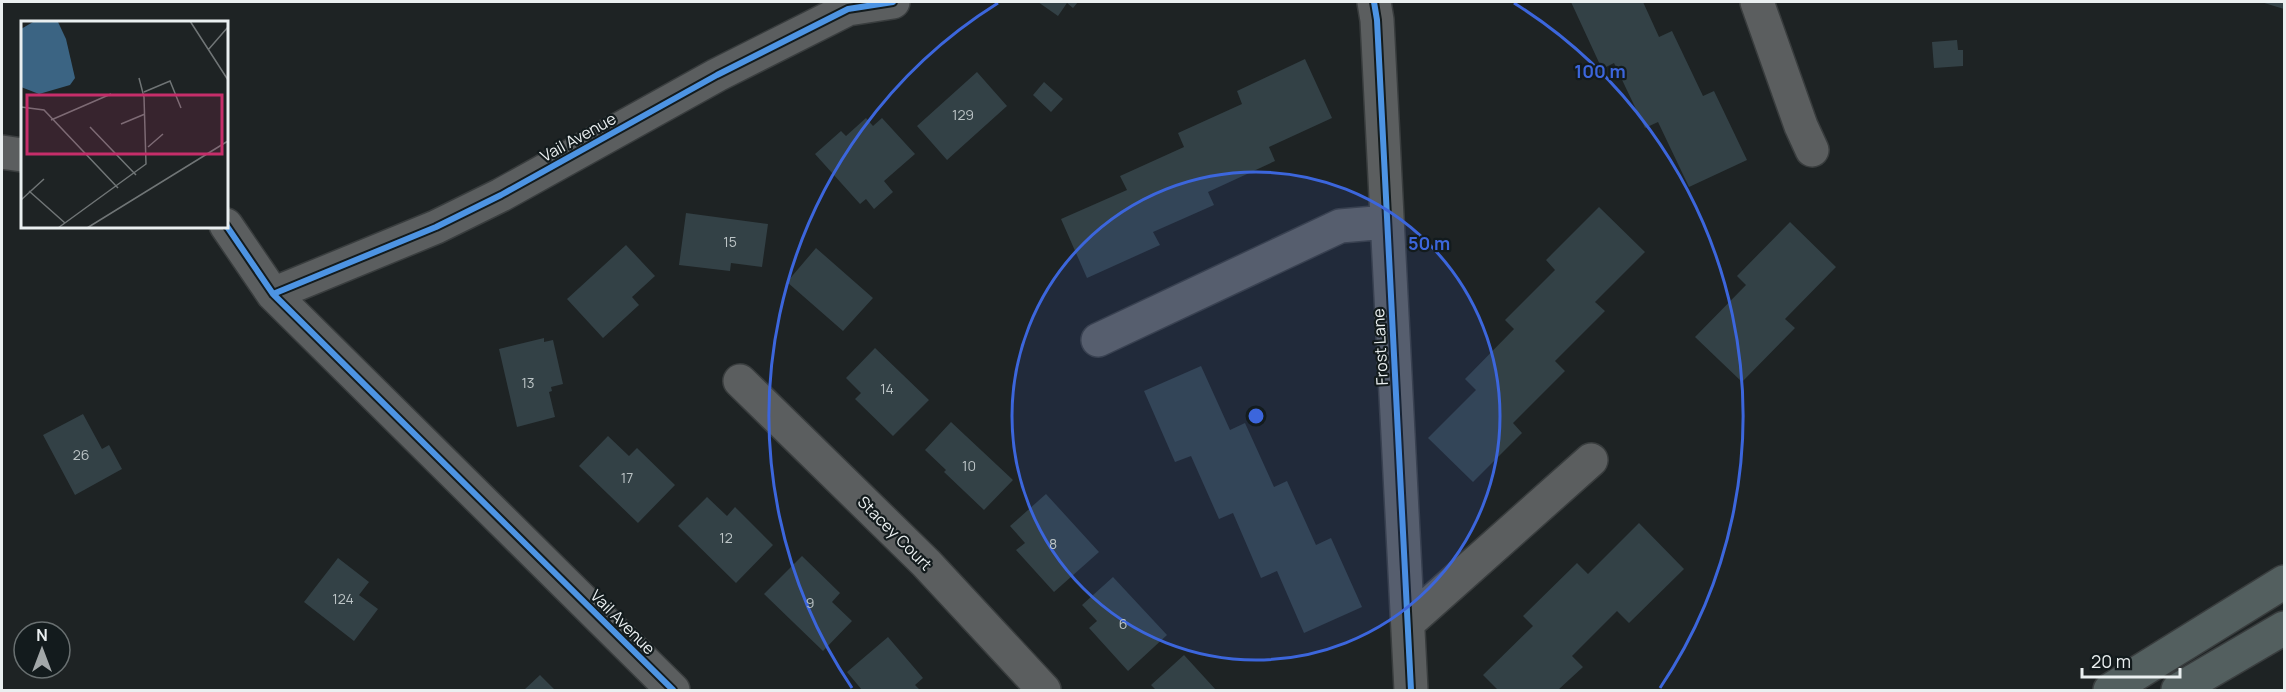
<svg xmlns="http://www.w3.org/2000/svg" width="2286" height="692" font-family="Manrope,sans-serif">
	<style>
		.building { fill: #334146 }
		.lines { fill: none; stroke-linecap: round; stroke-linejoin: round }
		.minor-casing { stroke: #393d3e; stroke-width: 36 }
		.highway-casing { stroke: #393d3e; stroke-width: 36 }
		.minor { stroke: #5b5e5f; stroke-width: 33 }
		.highway { stroke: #535f5f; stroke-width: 33 }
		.cycleway-casing { stroke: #131b1d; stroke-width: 10 }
		.cycleway { stroke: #4d94e3; stroke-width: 6 }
		.ring { fill: none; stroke: #3c66dc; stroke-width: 3 }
		.labels { text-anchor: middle; stroke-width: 4.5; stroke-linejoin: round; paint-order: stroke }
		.number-label { font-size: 14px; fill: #bcc4c6 }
		.street-label { font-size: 16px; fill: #eaeff0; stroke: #131b1d }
		.inset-road { fill: none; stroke: #707576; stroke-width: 1.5 }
		.view { fill: #c62e6a; fill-opacity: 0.15; stroke: #c62e6a; stroke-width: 3 }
		.inset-edge { fill: none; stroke: #eaeff0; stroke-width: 3 }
		.centre { fill: #3c66dc; stroke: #131b1d; stroke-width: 3 }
		.ring-label { font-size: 18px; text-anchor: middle; font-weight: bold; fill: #3c66dc; stroke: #131b1d; stroke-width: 4.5; stroke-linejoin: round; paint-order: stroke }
	</style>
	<rect width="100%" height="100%" fill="#1e2324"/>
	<path class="building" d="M1038 2H1078L1073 8 1067 3 1058 16Z
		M1571 2H1643L1659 37 1672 31 1703 96 1714 91 1747 160 1689 187 1658 122 1645 128 1614 63 1602 69Z
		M2261 2H2284V9Z
		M1957 40 1958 50H1963V66L1934 68 1932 42Z
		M1305 59 1332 118 1269 147 1275 161 1208 192 1214 205 1153 232 1160 245 1087 278 1061 219 1127 190 1120 176 1184 147 1178 133 1242 104 1237 91Z
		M977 72 1007 106 947 160 917 126Z
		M1044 82 1063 99 1051 112 1033 95Z
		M866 118 873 126 882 118 915 154 884 181 893 192 874 209 866 199 860 204 815 154 841 131 846 136Z
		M1599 207 1645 252 1595 302 1605 311 1555 361 1565 371 1513 423 1522 433 1473 482 1428 438 1476 390 1465 379 1514 329 1505 320 1555 270 1546 260Z
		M686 213 768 224 762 267 731 263 730 271 679 265Z
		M1790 222 1836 267 1785 319 1795 328 1742 382 1695 337 1746 285 1737 276Z
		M626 245 655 276 632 297 639 305 603 338 567 299Z
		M816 248 873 298 843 331 787 282Z
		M544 338V342L553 340 563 384 551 387 552 391 549 392 555 417 517 427 499 349Z
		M875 348 929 400 893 436 855 399 861 393 846 378Z
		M1201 366 1230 430 1245 423 1274 487 1287 481 1316 545 1331 538 1362 607 1304 633 1277 571 1261 578 1233 513 1219 519 1191 456 1175 462 1144 391Z
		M83 414 102 449 109 445 122 469 75 495 43 435Z
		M951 422 1013 480 984 510 944 472 946 470 925 450Z
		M608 436 629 456 637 448 675 485 638 523 579 466Z
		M1046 494 1099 552 1054 592 1016 550 1025 543 1010 526Z
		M707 497 727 516 735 507 773 545 736 583 678 526Z
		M1639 523 1684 569 1629 623 1617 611 1572 656 1583 667 1558 690H1498L1483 675 1533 626 1523 616 1577 563 1588 574Z
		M802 556 840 593 832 602 852 621 823 651 764 594Z
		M338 558 369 582 359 595 378 609 354 641 304 602Z
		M1113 577 1167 635 1128 671 1089 628 1097 621 1082 605Z
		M888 637 923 678 915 685 920 690H862L847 672Z
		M1184 655 1216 690H1156L1151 685Z
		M540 675 555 690H524Z"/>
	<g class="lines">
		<g class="minor-casing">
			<path id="minor" d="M1374 2 1377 20 1411 690
				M1757 2 1801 126 1812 150
				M2 152 22 155
				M226 225 273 294 673 690
				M273 294 436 227 501 195 717 75 848 9 893 2
				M1098 340 1340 226 1387 222
				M740 381 926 563 1044 690
				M1408 623 1591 460"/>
		</g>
		<g class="highway-casing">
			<path id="highway" d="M2110 690 2284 582
				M2178 690 2284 628"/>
		</g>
		<use href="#minor" class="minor"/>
		<use href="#highway" class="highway"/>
		<g class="cycleway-casing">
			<path id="cycleway" d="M1374 2 1377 20 1411 690
				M226 225 273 294 673 690
				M273 294 436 227 501 195 717 75 848 9 893 2"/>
		</g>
		<use href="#cycleway" class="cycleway"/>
	</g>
	<circle cx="1256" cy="416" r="244" fill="#3c66dc" fill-opacity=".12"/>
	<g class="ring">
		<circle cx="1256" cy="416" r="244"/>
		<path d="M852 688A487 487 0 0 1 998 3M1514 3A487 487 0 0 1 1660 688"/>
	</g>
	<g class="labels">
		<g class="number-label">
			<text x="963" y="120">129</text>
			<text x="730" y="247">15</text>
			<text x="528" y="388">13</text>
			<text x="887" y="394">14</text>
			<text x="81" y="460">26</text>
			<text x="969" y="471">10</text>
			<text x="627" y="483">17</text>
			<text x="726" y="543">12</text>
			<text x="1053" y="549">8</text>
			<text x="343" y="604">124</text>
			<text x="810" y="608">9</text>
			<text x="1123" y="629">6</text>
		</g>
		<g class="street-label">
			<text transform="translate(578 137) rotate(-29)" y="6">Vail Avenue</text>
			<text transform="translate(1380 347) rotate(-93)" y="6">Frost Lane</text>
			<text transform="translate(895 533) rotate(45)" y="6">Stacey Court</text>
			<text transform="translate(623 622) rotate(45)" y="6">Vail Avenue</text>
		</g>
	</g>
	<g transform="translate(21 21)">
		<rect width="207" height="207" fill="#1e2324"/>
		<path d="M12 1H37L45 18 54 57 49 64 18 73 0 66V8Z" fill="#3b6483"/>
		<path class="inset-road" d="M169 0 207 59M187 29 207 6M123 71 149 60 160 87M0 86 23 89 97 167M30 99 90 73M100 103 124 93M69 106 115 154M127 126 142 113M8 170 44 202M0 179 23 158M37 207 125 143 123 76 118 57M66 207 207 120"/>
		<path class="view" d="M6 74H201V133H6Z"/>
		<rect width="207" height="207" class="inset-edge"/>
	</g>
	<circle cx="1256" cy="416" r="9" class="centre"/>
	<g class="ring-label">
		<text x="1600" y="78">100 m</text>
		<text x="1429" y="250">50 m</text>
	</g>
	<rect width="2286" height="692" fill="none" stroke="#eaeff0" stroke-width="6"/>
	<g transform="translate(42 650)"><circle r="28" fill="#131b1d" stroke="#697071" stroke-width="1.5"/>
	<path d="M0-4.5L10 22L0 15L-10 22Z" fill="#a3a8a9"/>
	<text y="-9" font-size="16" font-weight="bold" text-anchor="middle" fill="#eaeff0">N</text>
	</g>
	<path d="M2082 668v9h98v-9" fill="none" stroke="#eaeff0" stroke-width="3"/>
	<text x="2091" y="668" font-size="18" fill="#eaeff0" stroke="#131b1d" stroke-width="4.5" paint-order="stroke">20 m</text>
</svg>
